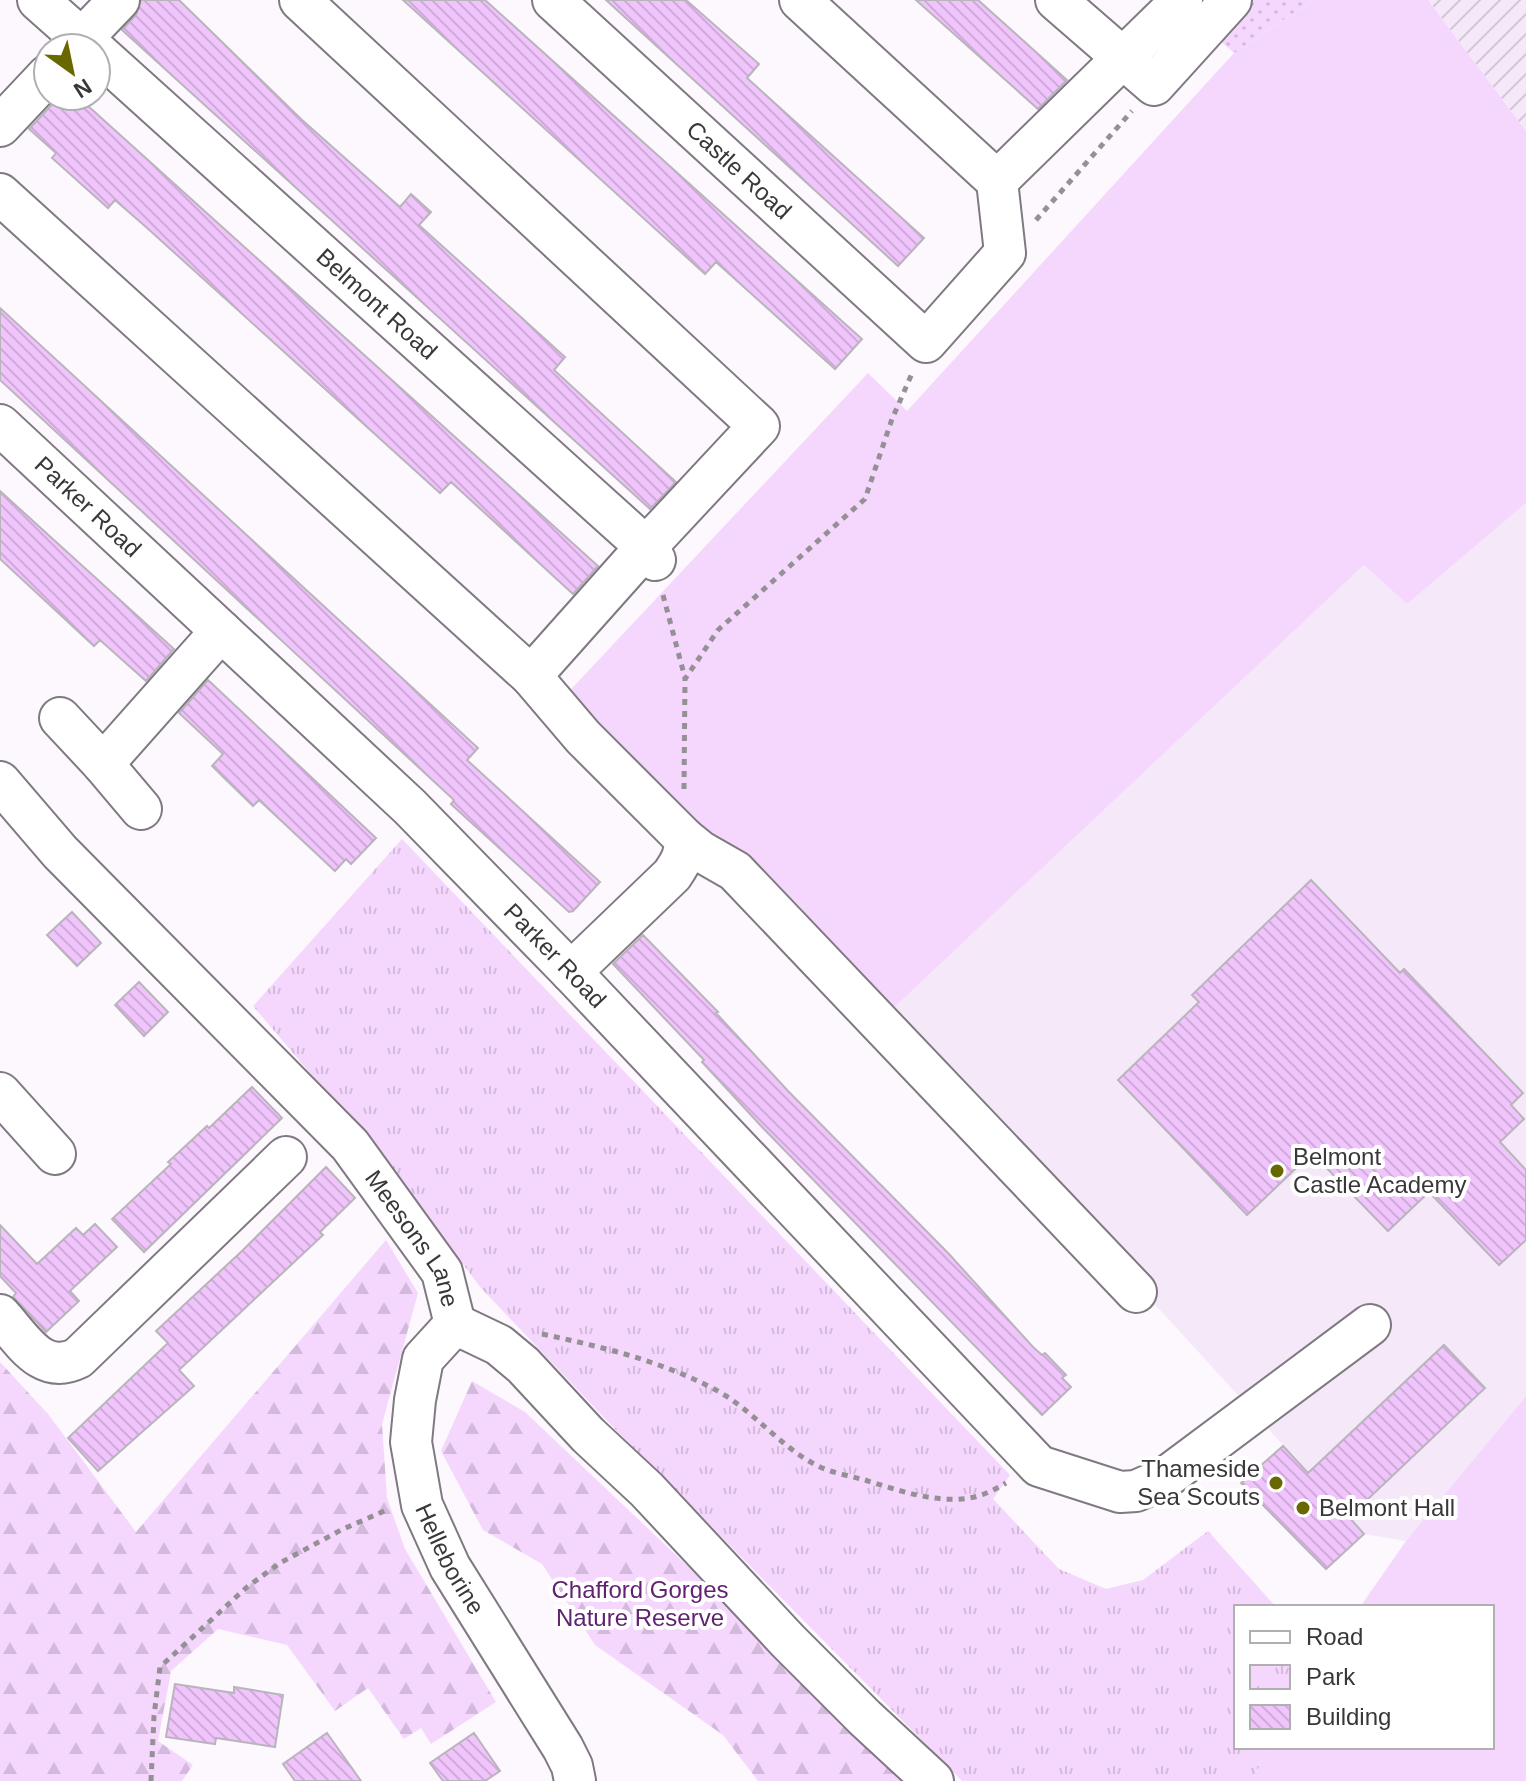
<svg xmlns="http://www.w3.org/2000/svg" width="1526" height="1781" font-family="Helvetica,sans-serif">
	<style>
		.built { fill: #f5e9f9 }
		.industrial { fill: url(#industrial-furrows) }
		.grass { fill: #f5d7fe }
		.forest { fill: url(#forest-firs) }
		.park { fill: url(#park-tufts) }
		.garden { fill: url(#garden-dots) }
		.building { fill: url(#building-back-hatch); stroke: #bab4bc; stroke-width: 2 }
		.lines { fill: none; stroke-linecap: round; stroke-linejoin: round }
		.minor-casing { stroke: #7f7981; stroke-width: 44 }
		.path { stroke: #949095; stroke-width: 5; stroke-dasharray: 6 6; stroke-linecap: butt }
		.minor { stroke: #fff; stroke-width: 40 }
		.poi-dot { fill: #696700; stroke: #fff; stroke-width: 3 }
		.labels { text-anchor: middle; stroke-width: 8; stroke-linejoin: round; paint-order: stroke }
		.street-label { font-size: 24px; fill: #3a373b; stroke: #fff }
		.poi-label { font-size: 24px; fill: #3a373b; stroke: #fff; text-anchor: start }
		.park-label { font-size: 24px; fill: #612271; stroke: #fff }
	</style>
	<defs>
		<pattern id="industrial-furrows" width="10" height="10" patternUnits="userSpaceOnUse" patternTransform="scale(2)"><rect width="10" height="10" fill="#f5e9f9"/><path d="M-1 1l2-2M0 10L10 0M9 11l2-2" fill="none" stroke="#d3c8d6"/></pattern>
		<pattern id="forest-firs" width="22" height="20" patternUnits="userSpaceOnUse" patternTransform="scale(2)"><rect width="22" height="20" fill="#f5d7fe"/><path d="M5 1l3.5 6h-7zM16 11l3.5 6h-7z" fill="#d3b9db"/></pattern>
		<pattern id="park-tufts" width="24" height="20" patternUnits="userSpaceOnUse" patternTransform="scale(2)"><rect width="24" height="20" fill="#f5d7fe"/><path d="M3 7l-1-3M5 7V3M7 7l1-3M15 17l-1-3M17 17v-4M19 17l1-3" fill="none" stroke="#d3b9db"/></pattern>
		<pattern id="garden-dots" width="8" height="8" patternUnits="userSpaceOnUse" patternTransform="scale(2)"><rect width="8" height="8" fill="#f5d7fe"/><path d="M2 2h.1M6 6h.1" fill="none" stroke="#d3b9db" stroke-width="1.8" stroke-linecap="round"/></pattern>
		<pattern id="building-back-hatch" width="6" height="6" patternUnits="userSpaceOnUse" patternTransform="scale(2)"><rect width="6" height="6" fill="#f0c5fc"/><path d="M-1 5l2 2M0 0l6 6M5-1l2 2" fill="none" stroke="#cfaad9"/></pattern>
	</defs>
	<rect width="100%" height="100%" fill="#fdf7fe"/>
	<path class="built" d="M1526 503V1396L1406 1541 1364 1534 1173 1324 884 1017 1364 565 1407 603Z"/>
	<path class="industrial" d="M1428 0H1526V131Z"/>
	<path class="grass" d="M1313 0H1428L1526 131V503L1407 604 1364 565 884 1017 560 701 868 373 907 411 1234 53Z
		M1526 1396V1781H1252L1268 1747H1492V1607H1360L1406 1541Z"/>
	<path class="forest" d="M386 1240 418 1293 382 1424 387 1498 405 1549 496 1702 431 1744 421 1728 404 1739 368 1688 335 1711 287 1645 218 1629 171 1671 158 1741 193 1765 182 1781H0V1362L48 1414 136 1532Z
		M472 1381 525 1412 735 1611 907 1781H758L723 1735 595 1645 542 1564 483 1530 441 1451Z"/>
	<path class="park" d="M402 839 1010 1475 993 1499 1059 1569 1106 1589 1143 1580 1208 1531 1276 1607H1236V1747H1268L1252 1781H962L612 1426 481 1288 384 1160 253 1006Z"/>
	<path class="garden" d="M1199 0H1313L1234 53 1187 12Z"/>
	<path class="building" d="M141 0H179L301 119 400 207 411 194 431 212 419 225 565 357 554 370 676 482 650 509 122 30 136 15Z
		M403 0H485L862 339 835 369 716 262 705 274Z
		M606 0H686L759 64 747 78 924 238 898 266Z
		M916 0H978L1067 80 1038 109Z
		M60 96H77L598 566 573 594 451 482 440 493 146 227 115 200 108 208 52 158 56 153 29 129Z
		M0 308 478 748 467 760 600 882 573 911 569 912 451 804 454 800 428 776 0 380Z
		M0 491 174 649 146 681 100 640 94 646 0 559Z
		M208 680 376 838 351 864 346 859 335 871 259 800 253 806 212 766 223 754 179 713Z
		M1311 880 1400 973 1404 969 1523 1093 1511 1105 1524 1119 1500 1142 1526 1170V1240L1499 1265 1429 1192 1388 1231 1312 1153 1247 1215 1118 1080 1199 1002 1192 995Z
		M72 912 101 943 77 966 47 935Z
		M643 935 718 1012 716 1013 788 1091 949 1254 1033 1347 1042 1355 1045 1353 1066 1375 1062 1378 1071 1387 1042 1415 762 1127 702 1062 704 1060 613 964Z
		M139 982 168 1012 144 1036 115 1005Z
		M252 1087 282 1118 144 1252 112 1219 171 1164 168 1162 207 1126 209 1128Z
		M326 1167 355 1198 320 1232 323 1235 179 1370 194 1386 98 1471 68 1438 168 1343 156 1331 243 1250Z
		M95 1224 117 1247 70 1291 79 1301 46 1332 13 1297 16 1293 0 1276V1225L37 1264 76 1228 83 1235Z
		M1444 1345 1485 1388 1349 1517 1364 1534 1326 1569 1241 1483 1283 1446 1308 1473Z
		M175 1684 234 1693V1687L283 1695 275 1747 216 1738 215 1744 166 1737Z
		M327 1733 361 1781H295L283 1764Z
		M474 1733 500 1771 485 1781H443L430 1763Z"/>
	<g class="lines">
		<g class="minor-casing">
			<g id="minor">
				<path d="M38 0 92 48"/>
				<path id="s1" d="M553 0 926 342 1005 253 997 181 800 0"/>
				<path d="M1056 0 1154 85 1231 0"/>
				<path d="M73 48 119 0"/>
				<path id="s2" d="M96 51 646 547 655 560"/>
				<path d="M0 126 48 75"/>
				<path d="M997 181 1182 0"/>
				<path d="M0 194 531 676 646 547 759 426 300 0"/>
				<path id="s3" d="M0 425 410 807 571 972 1039 1466 1120 1492 1136 1491 1165 1478 1370 1325"/>
				<path d="M531 676 583 737 684 838C686 853 681 862 672 875L571 972"/>
				<path d="M60 718 103 764 221 631"/>
				<path d="M103 764 141 809"/>
				<path id="s4" d="M0 782 60 852 350 1145 442 1272 455 1324"/>
				<path d="M684 838 700 851 735 871 1136 1292"/>
				<path d="M0 1093 55 1154"/>
				<path d="M0 1315C23 1340 41 1376 78 1358L286 1157"/>
				<path d="M455 1324 499 1345 523 1365 588 1435 647 1490 788 1641 865 1718 933 1781"/>
				<path id="s5" d="M455 1324 423 1359 415 1400 411 1442 422 1505 450 1567 563 1748 572 1766 575 1781"/>
			</g>
		</g>
		<path class="path" d="M1036 220 1132 111
			M663 595 685 678
			M684 789 685 679 718 630 865 499 892 419 913 371
			M542 1334C603 1347 661 1361 716 1390 753 1410 780 1447 818 1466 832 1473 850 1476 865 1480 900 1491 948 1508 984 1494 992 1491 999 1487 1006 1483
			M151 1781 154 1716 160 1667 247 1587 280 1563 341 1530 389 1509"/>
		<use href="#minor" class="minor"/>
	</g>
	<g class="poi-dot">
		<circle cx="1277" cy="1171" r="8"/>
		<circle cx="1276" cy="1483" r="8"/>
		<circle cx="1303" cy="1508" r="8"/>
	</g>
	<g class="labels">
		<g class="street-label">
			<text dy="8" stroke="none"><textPath href="#s1" startOffset="252">Castle Road</textPath></text>
			<text dy="8" stroke="none"><textPath href="#s2" startOffset="378">Belmont Road</textPath></text>
			<text dy="8" stroke="none"><textPath href="#s3" startOffset="120">Parker Road</textPath></text>
			<text dy="8" stroke="none"><textPath href="#s3" startOffset="768">Parker Road</textPath></text>
			<text dy="8" stroke="none"><textPath href="#s4" startOffset="618">Meesons Lane</textPath></text>
			<text dy="8" stroke="none"><textPath href="#s5" startOffset="256">Helleborine</textPath></text>
		</g>
		<g class="poi-label">
			<text x="1293" y="1165">Belmont<tspan x="1293" dy="28">Castle Academy</tspan></text>
			<text x="1260" y="1477" text-anchor="end">Thameside<tspan x="1260" dy="28">Sea Scouts</tspan></text>
			<text x="1319" y="1516">Belmont Hall</text>
		</g>
		<g class="park-label">
			<text x="640" y="1598">Chafford Gorges<tspan x="640" dy="28">Nature Reserve</tspan></text>
		</g>
	</g>
	<rect x="1234" y="1605" width="260" height="144" fill="#ffffff" stroke="#b0afb1" stroke-width="2"/>
	<rect x="1250" y="1631" width="40" height="12" fill="#ffffff" stroke="#b0afb1" stroke-width="2"/>
	<text x="1306" y="1645" font-size="24" fill="#3a373b">Road</text>
	<rect x="1250" y="1665" width="40" height="24" fill="url(#park-tufts)" stroke="#b0afb1" stroke-width="2"/>
	<text x="1306" y="1685" font-size="24" fill="#3a373b">Park</text>
	<rect x="1250" y="1705" width="40" height="24" fill="url(#building-back-hatch)" stroke="#b0afb1" stroke-width="2"/>
	<text x="1306" y="1725" font-size="24" fill="#3a373b">Building</text>
	<g transform="translate(72 72) rotate(147)"><circle r="38" fill="#ffffff" stroke="#b0afb1" stroke-width="2"/>
	<path d="M0-6L14 30L0 20L-14 30Z" fill="#696700"/>
	<text y="-12" font-size="22" font-weight="bold" text-anchor="middle" fill="#3a373b">N</text>
	</g>
</svg>
